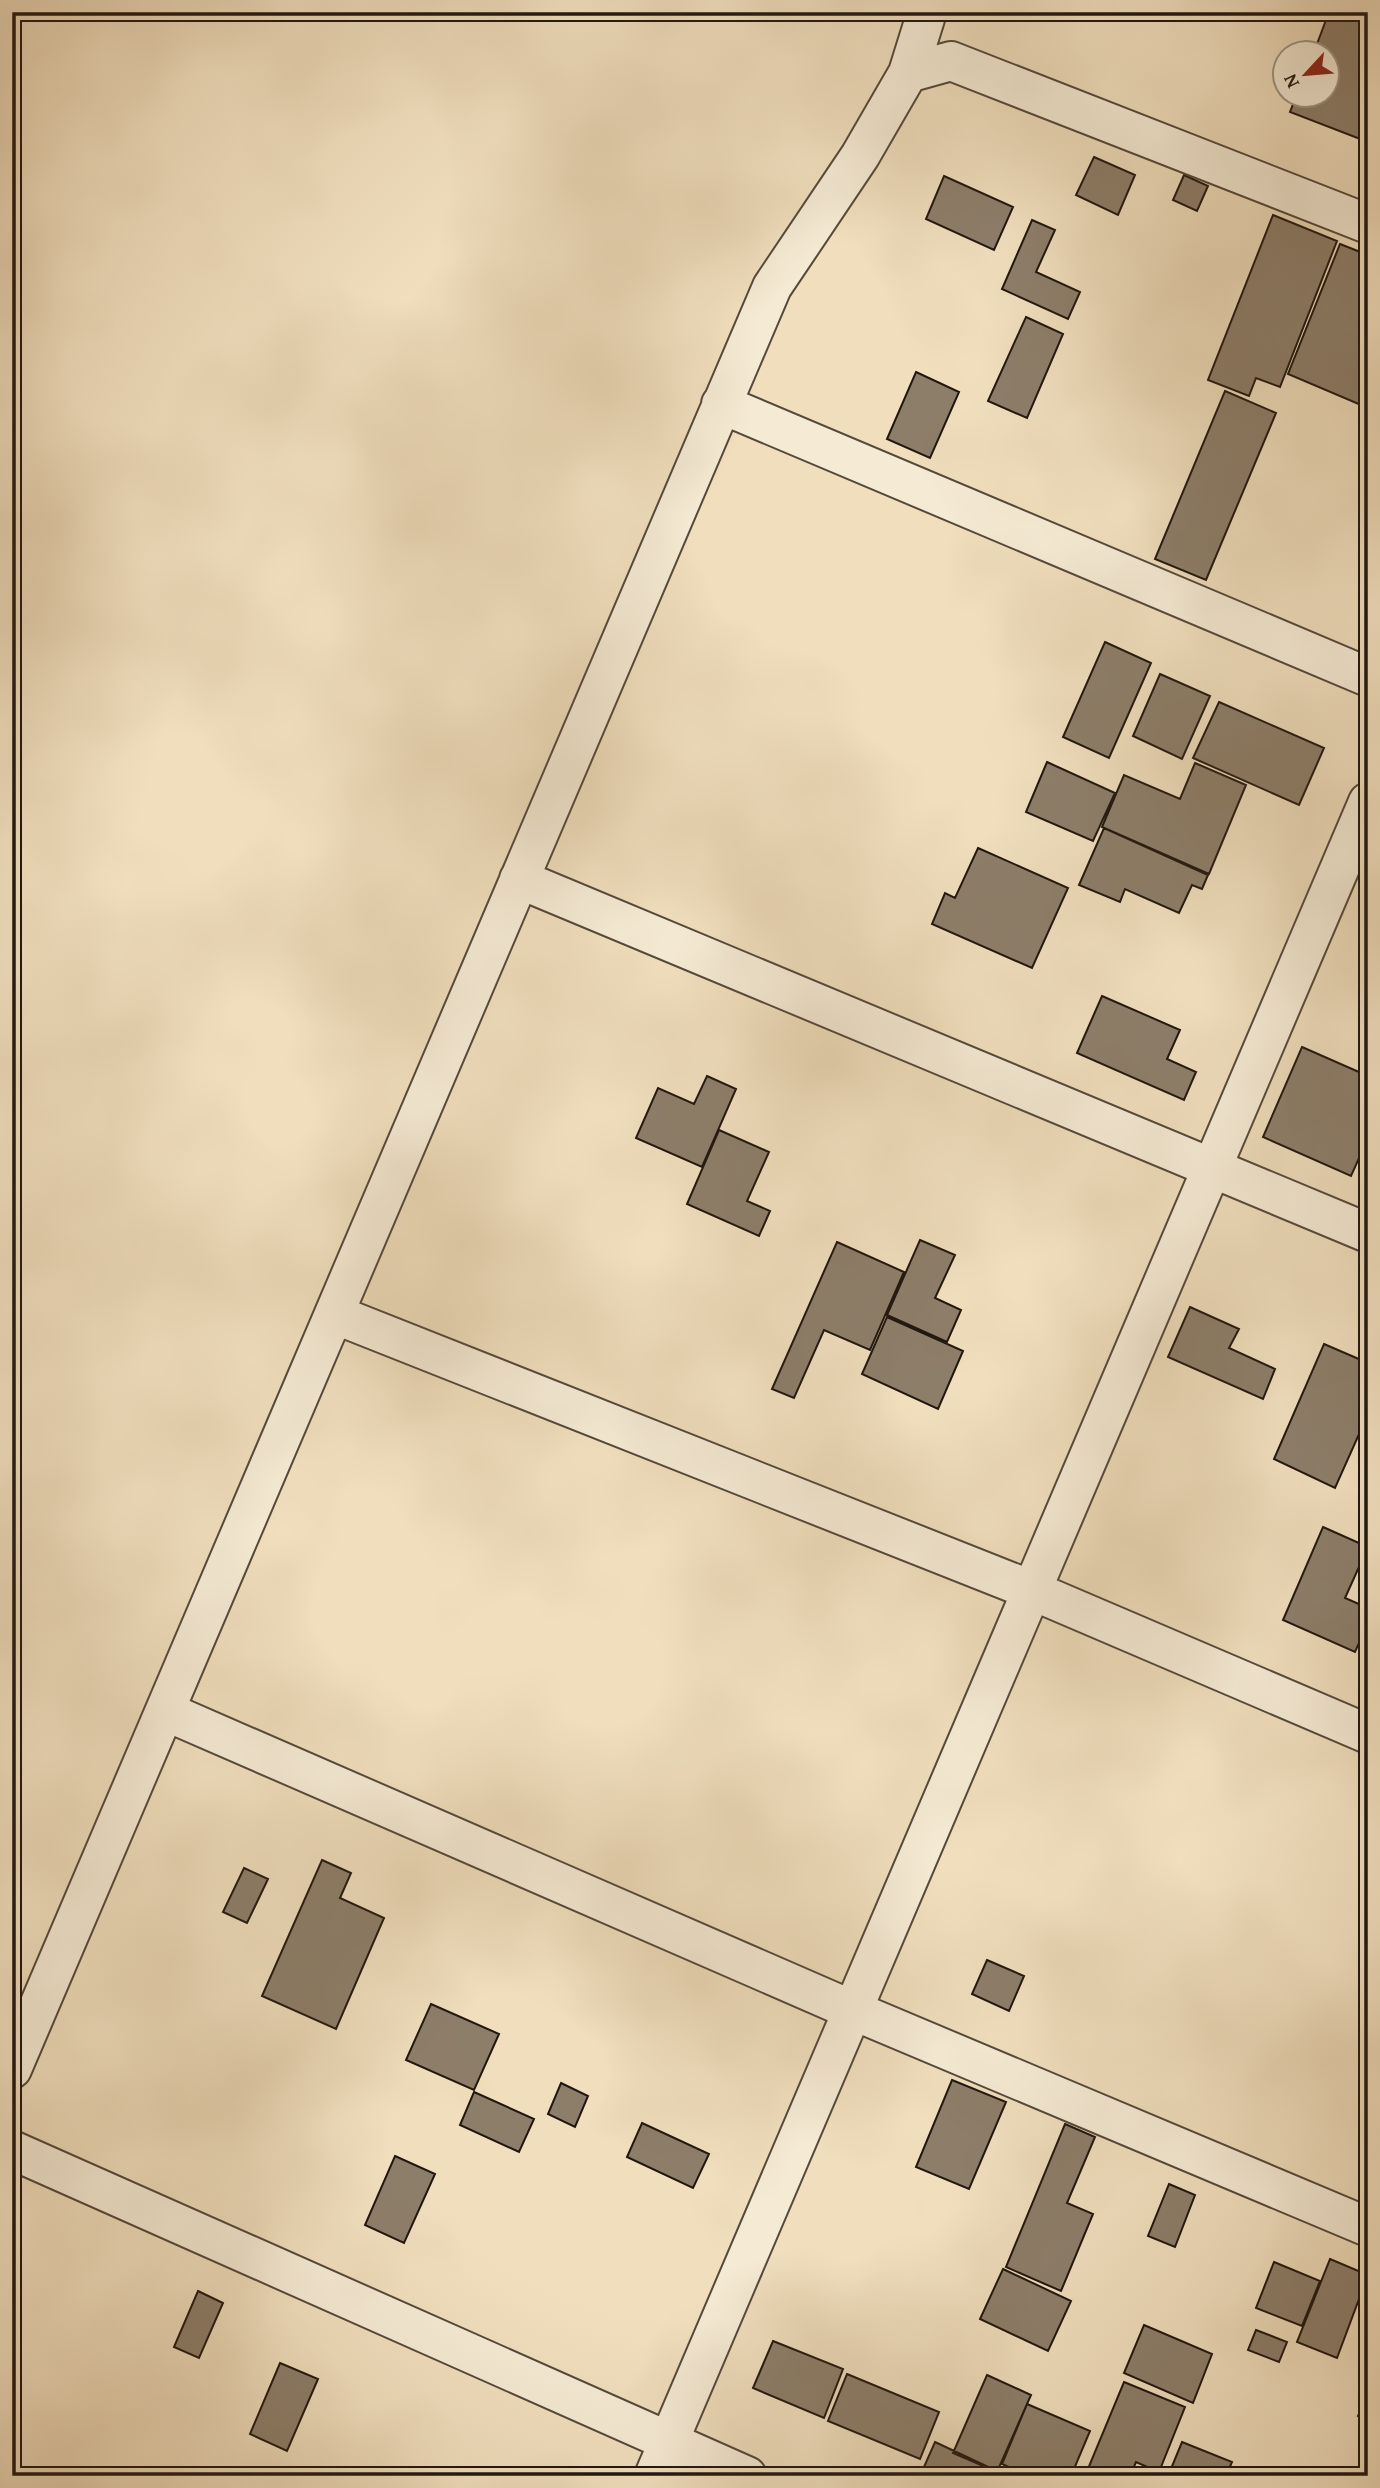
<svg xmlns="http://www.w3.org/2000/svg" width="1380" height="2488" font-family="'Gentium Book Plus',serif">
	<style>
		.building { fill: #8d7e6a; stroke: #211710; stroke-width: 2 }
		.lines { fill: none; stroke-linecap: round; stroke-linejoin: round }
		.street-casing { stroke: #55493b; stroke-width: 42 }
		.street { stroke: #f5ead4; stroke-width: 38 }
	</style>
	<rect width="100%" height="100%" fill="#f0debd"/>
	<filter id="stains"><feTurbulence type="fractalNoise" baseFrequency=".00286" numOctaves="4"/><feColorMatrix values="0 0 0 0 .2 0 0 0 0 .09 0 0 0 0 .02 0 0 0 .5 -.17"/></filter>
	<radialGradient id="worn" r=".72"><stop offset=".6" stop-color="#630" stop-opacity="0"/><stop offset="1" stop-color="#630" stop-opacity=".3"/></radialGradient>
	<path class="building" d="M1329 12H1368V142L1290 112 1297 94H1328V52H1314Z
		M1094 157 1135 175 1118 215 1076 195Z
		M1184 175 1208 186 1197 211 1173 200Z
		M944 176 1013 207 994 250 926 219Z
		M1273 215 1337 241 1280 387 1256 378 1249 396 1208 380Z
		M1032 220 1055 230 1036 272 1080 292 1068 319 1002 289Z
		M1340 244 1368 255V408L1288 374Z
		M1026 317 1063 334 1027 418 988 401Z
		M916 372 959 392 930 458 887 439Z
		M1225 391 1276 413 1206 580 1155 559Z
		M1105 642 1151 663 1109 758 1063 737Z
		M1160 674 1210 696 1182 759 1133 736Z
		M1219 702 1324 748 1299 805 1193 758Z
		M1047 762 1115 793 1093 841 1026 812Z
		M1195 763 1246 785 1209 874 1102 827 1124 775 1180 799Z
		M1104 828 1208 875 1202 889 1192 885 1179 913 1125 889 1120 902 1079 885Z
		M978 848 1068 888 1032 968 932 924 945 893 955 898Z
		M1102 996 1180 1030 1167 1059 1196 1072 1184 1100 1077 1053Z
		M1302 1047 1368 1076V1138L1351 1176 1263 1137Z
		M707 1076 736 1089 702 1167 636 1138 658 1088 694 1104Z
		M719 1130 769 1152 747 1201 770 1211 759 1236 687 1204Z
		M920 1240 955 1255 935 1298 961 1310 947 1342 887 1315Z
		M837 1242 904 1272 870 1350 824 1330 794 1398 772 1389Z
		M1190 1307 1239 1329 1229 1348 1275 1369 1263 1399 1168 1357Z
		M887 1317 963 1351 938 1409 862 1374Z
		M1324 1344 1368 1363V1414L1335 1488 1274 1459Z
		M1323 1527 1368 1547 1345 1598 1368 1608V1623L1355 1652 1283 1620Z
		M322 1860 351 1873 340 1898 384 1918 336 2029 262 1996Z
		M244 1868 268 1879 247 1923 223 1912Z
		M987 1960 1024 1976 1009 2011 972 1994Z
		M431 2004 499 2034 474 2090 406 2060Z
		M952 2080 1006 2102 969 2189 916 2167Z
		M561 2083 588 2096 575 2127 548 2114Z
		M474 2092 534 2119 519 2152 460 2125Z
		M642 2123 709 2154 693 2188 627 2157Z
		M1065 2124 1095 2137 1067 2203 1093 2214 1061 2291 1006 2267Z
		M395 2156 435 2174 404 2243 365 2225Z
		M1169 2184 1195 2195 1175 2247 1148 2236Z
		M1330 2259 1368 2275 1337 2358 1297 2342Z
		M1274 2262 1320 2281 1302 2326 1256 2308Z
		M1003 2269 1071 2301 1048 2351 980 2319Z
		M198 2291 223 2303 199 2358 174 2347Z
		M1144 2325 1212 2354 1193 2403 1124 2373Z
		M1256 2330 1287 2342 1279 2362 1248 2350Z
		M773 2341 843 2369 824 2418 753 2388Z
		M280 2363 318 2379 287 2451 250 2434Z
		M847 2374 939 2412 920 2459 828 2421Z
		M987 2375 1031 2395 997 2472 953 2453Z
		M1124 2382 1185 2407 1159 2472 1136 2462 1130 2476H1085Z
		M1368 2395V2421L1358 2416Z
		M1027 2404 1090 2431 1071 2476H1029L1002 2464Z
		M935 2442 997 2471 995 2476H920Z
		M1182 2442 1232 2462 1226 2476H1168Z"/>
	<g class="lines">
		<g class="street-casing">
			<path id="street" d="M908 73 951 61 1368 224
				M721 404 1368 677
				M519 879 1368 1233
				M334 1314 1031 1590 1368 1734
				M165 1711 852 2010 1368 2227
				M12 2069 772 287 860 156 908 73 927 12
				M12 2150 747 2476
				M654 2476 1368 802"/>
		</g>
		<use href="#street" class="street"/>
	</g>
	<rect width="1380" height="2488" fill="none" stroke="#f0debd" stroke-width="42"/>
	<rect x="14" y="14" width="1352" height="2460" fill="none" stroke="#211710" stroke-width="3.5"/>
	<rect x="21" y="21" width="1338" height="2446" fill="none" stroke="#211710" stroke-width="2"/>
	<g transform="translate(1306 74) rotate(244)"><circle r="33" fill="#f5ead4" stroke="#a09686" stroke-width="2"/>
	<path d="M0-5L12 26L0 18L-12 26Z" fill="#8f2418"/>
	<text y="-10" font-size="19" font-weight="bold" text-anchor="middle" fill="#211710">N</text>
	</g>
	<rect width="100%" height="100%" filter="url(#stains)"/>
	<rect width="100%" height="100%" fill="url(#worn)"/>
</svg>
